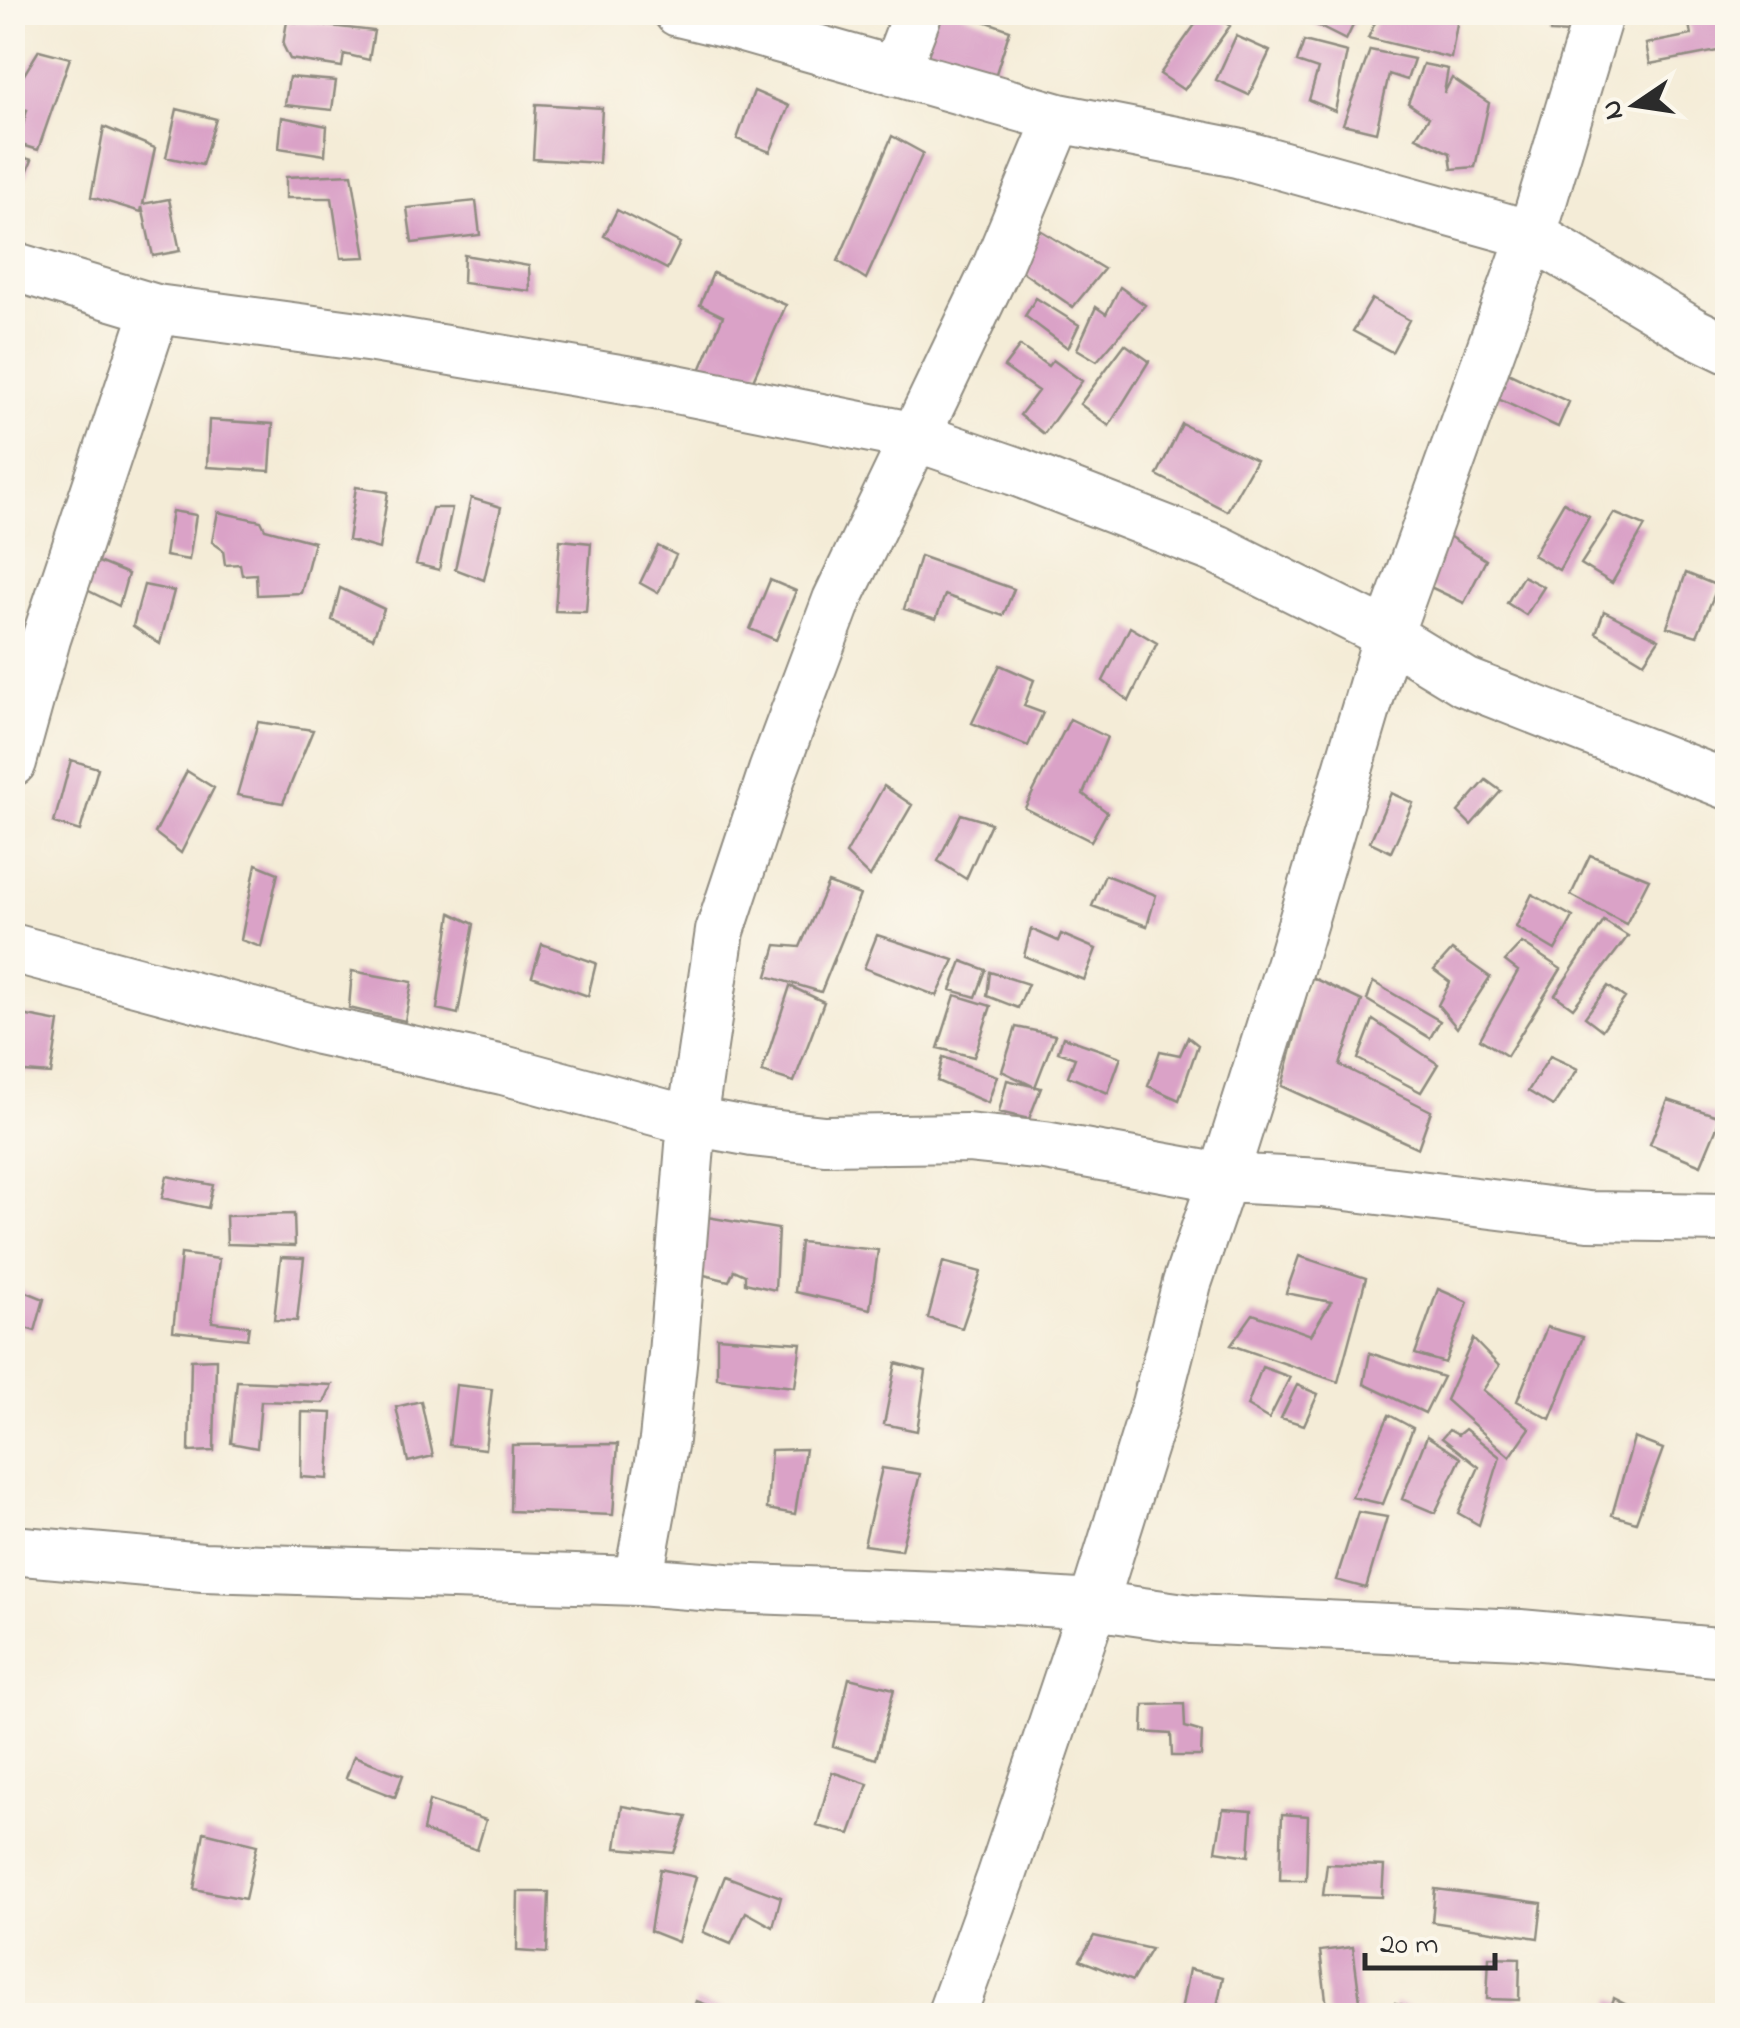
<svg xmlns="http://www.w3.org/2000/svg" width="1740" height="2028" font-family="'Indie Flower',sans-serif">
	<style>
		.building { fill: #daa2c7 }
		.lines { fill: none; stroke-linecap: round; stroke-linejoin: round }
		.minor-casing { stroke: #908c81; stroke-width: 52 }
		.minor { stroke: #fff; stroke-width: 48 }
	</style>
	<rect width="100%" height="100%" fill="#fbf7ec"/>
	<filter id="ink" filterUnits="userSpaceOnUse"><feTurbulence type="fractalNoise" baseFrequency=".01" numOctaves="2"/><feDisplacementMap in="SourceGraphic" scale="20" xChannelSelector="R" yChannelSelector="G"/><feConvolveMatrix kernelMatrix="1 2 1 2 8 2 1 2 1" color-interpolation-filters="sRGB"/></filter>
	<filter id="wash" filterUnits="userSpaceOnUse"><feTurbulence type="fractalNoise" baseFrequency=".0048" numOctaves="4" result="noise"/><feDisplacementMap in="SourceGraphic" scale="40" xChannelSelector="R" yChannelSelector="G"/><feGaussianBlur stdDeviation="2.25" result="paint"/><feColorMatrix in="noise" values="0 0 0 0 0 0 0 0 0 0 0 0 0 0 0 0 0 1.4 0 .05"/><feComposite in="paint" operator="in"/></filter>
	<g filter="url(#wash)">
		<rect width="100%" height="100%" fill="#f4ecd7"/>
		<g id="blocks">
			<path class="building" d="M926 12H959L1010 30 989 95 908 67Z
				M1204 12H1210L1230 26 1184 90 1160 74Z
				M1290 12H1347L1357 17 1346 40Z
				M1380 12H1459L1451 58 1368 38Z
				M1551 12H1573L1572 33 1550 32Z
				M1687 12H1728V49L1650 64 1646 44 1691 35Z
				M287 21 374 31 369 60 344 54 342 67 290 59 283 45Z
				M1236 36 1270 51 1249 95 1216 80Z
				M1304 41 1347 52 1335 111 1309 100 1318 69 1297 62Z
				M39 50 70 58 38 150 18 144 27 110 12 106V94Z
				M1370 50 1414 59 1407 80 1389 74 1376 132 1343 124Z
				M1423 64 1448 69 1444 93 1452 78 1489 103 1475 167 1452 169 1450 153 1416 137 1429 117 1408 103Z
				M289 77 336 81 332 110 285 105Z
				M754 91 789 106 770 152 737 139Z
				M536 104 602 108 599 163 533 159Z
				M177 109 216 119 202 165 166 157Z
				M282 117 327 126 325 155 279 148Z
				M104 127 155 148 143 204 169 199 180 251 153 256 142 207 141 212 91 197Z
				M892 136 923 153 866 279 838 261Z
				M12 154 32 160 19 192 12 190Z
				M352 174 366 257 341 258 332 198H286V177Z
				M476 201 480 235 412 243 407 208Z
				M617 210 680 243 667 269 604 236Z
				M1040 230 1104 269 1073 307 1014 266Z
				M464 255 529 266 530 291 463 283Z
				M713 273 786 305 746 396 698 375 723 316 700 305Z
				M1120 287 1145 305 1097 361 1077 349 1096 307 1106 314Z
				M1036 298 1079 325 1068 348 1025 316Z
				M1372 299 1409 320 1392 352 1353 331Z
				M1125 344 1149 361 1109 426 1080 404Z
				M1020 346 1048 366 1053 360 1082 381 1044 434 1020 415 1038 391 1004 367Z
				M12 365 24 368 13 402H12Z
				M1495 367 1569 402 1558 427 1483 392Z
				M209 420 273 424 270 471 207 467Z
				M1182 424 1256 460 1227 511 1157 475Z
				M356 487 388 492 379 549 348 540Z
				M471 498 501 507 484 580 455 569Z
				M1564 502 1589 517 1559 570 1533 555Z
				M432 508H452L439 570 416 564Z
				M172 511 196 515 189 560 165 556Z
				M218 512 261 521 265 529 314 542 301 593 257 595 256 574 242 575 240 564 225 565 223 550 212 542Z
				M1614 513 1645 526 1612 583 1581 564Z
				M1444 533 1486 560 1464 603 1424 584Z
				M560 540 591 543 586 612 555 611Z
				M658 546 676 555 658 593 640 583Z
				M920 556 1014 589 1003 616 945 595 936 619 904 609Z
				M91 559 128 574 119 606 85 589Z
				M1686 573 1718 586 1697 636 1667 627Z
				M1523 576 1544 587 1526 615 1507 603Z
				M770 580 796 591 776 640 750 629Z
				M144 585 174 591 160 644 133 626Z
				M340 588 384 609 373 638 332 620Z
				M1604 611 1659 639 1644 662 1596 633Z
				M1130 627 1157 643 1129 701 1103 681Z
				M1000 665 1034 680 1024 706 1043 713 1028 746 972 723Z
				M1070 719 1107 737 1083 794 1107 812 1091 841 1025 808Z
				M258 722 313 730 283 803 237 795Z
				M71 760 98 768 80 831 54 823Z
				M187 771 214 788 181 853 155 833Z
				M1486 780 1501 791 1471 825 1458 812Z
				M884 786 912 805 870 877 846 854Z
				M1391 793 1413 803 1391 852 1370 842Z
				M961 814 991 823 966 879 938 861Z
				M1590 855 1649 879 1626 924 1571 895Z
				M256 864 278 873 261 947 241 940Z
				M1105 875 1156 895 1147 926 1092 906Z
				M828 883 860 895 821 992 767 976 776 945 800 947Z
				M1532 894 1573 917 1555 950 1516 927Z
				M451 913 474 924 458 1014 437 1009Z
				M1604 921 1628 936 1573 1008 1555 995Z
				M1031 929 1058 941 1061 934 1096 949 1084 980 1024 956Z
				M877 935 954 960 937 996 864 968Z
				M1522 943 1561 969 1507 1056 1480 1039 1518 971 1505 961Z
				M542 944 596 963 588 996 532 976Z
				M1452 950 1490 977 1457 1028 1438 1005 1450 982 1434 970Z
				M962 961 986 970 976 997 951 990Z
				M352 971 412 982 405 1021 349 1008Z
				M990 972 1028 984 1018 1008 987 996Z
				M1311 977 1362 1001 1340 1065 1431 1111 1418 1148 1282 1086Z
				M1373 982 1440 1021 1430 1038 1367 1000Z
				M790 986 824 1002 794 1082 762 1072Z
				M1608 986 1625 998 1602 1030 1585 1017Z
				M955 995 991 1006 974 1057 938 1048Z
				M12 1013 59 1022 51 1074 12 1071Z
				M1373 1020 1438 1064 1421 1092 1358 1059Z
				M1728 1023V1051L1716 1045Z
				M1016 1027 1055 1035 1035 1087 1002 1071Z
				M1063 1037 1121 1057 1108 1093 1068 1076 1075 1058 1058 1052Z
				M1188 1037 1198 1045 1179 1100 1148 1086 1160 1051 1180 1055Z
				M1550 1056 1578 1069 1553 1106 1528 1091Z
				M943 1057 997 1076 988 1103 937 1081Z
				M1007 1080 1041 1088 1029 1119 999 1112Z
				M1668 1100 1721 1117 1701 1165 1650 1144Z
				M167 1176 213 1185 208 1208 162 1198Z
				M294 1214 295 1246 227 1244 226 1216Z
				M707 1217 778 1229 775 1290 745 1283V1275L734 1270 729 1281 696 1273Z
				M800 1242 878 1250 870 1309 795 1292Z
				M181 1254 219 1259 212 1322 249 1326 247 1339 173 1331Z
				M1299 1256 1366 1278 1338 1382 1231 1345 1253 1314 1311 1335 1331 1302 1286 1293Z
				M281 1257 304 1258 297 1321 274 1320Z
				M943 1262 981 1272 962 1328 928 1318Z
				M12 1286 44 1299 35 1331 12 1324Z
				M1438 1289 1468 1302 1445 1363 1415 1354Z
				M1547 1327 1583 1337 1550 1419 1517 1401Z
				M717 1337 801 1343 795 1387 717 1378Z
				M1473 1339 1499 1366 1483 1390 1530 1428 1510 1457 1446 1400Z
				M1370 1353 1443 1377 1425 1413 1364 1384Z
				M216 1359 214 1451 189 1452 191 1360Z
				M896 1363 926 1371 917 1431 884 1424Z
				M1262 1367 1290 1377 1269 1419 1247 1406Z
				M237 1381 332 1385 324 1403 261 1401 257 1448 231 1443Z
				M456 1385 492 1389 485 1449 449 1445Z
				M1297 1385 1318 1394 1304 1425 1281 1418Z
				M421 1401 433 1456 408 1462 396 1407Z
				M302 1412 332 1413 328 1479 301 1477Z
				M1389 1415 1413 1428 1383 1504 1352 1497Z
				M1465 1429 1500 1457 1479 1525 1458 1513 1479 1467 1442 1438 1449 1430 1458 1435Z
				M1427 1436 1461 1458 1435 1513 1402 1499Z
				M1634 1438 1663 1449 1636 1522 1612 1515Z
				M618 1444 613 1515 510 1511 512 1445Z
				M805 1449 795 1514 767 1509 771 1450Z
				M882 1468 920 1474 901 1550 864 1545Z
				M1358 1512 1387 1517 1366 1588 1336 1580Z
				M849 1678 894 1689 876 1759 833 1746Z
				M1184 1704 1185 1727 1202 1732 1201 1756H1172L1171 1734 1143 1732 1144 1705Z
				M354 1756 403 1775 395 1797 346 1778Z
				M832 1772 868 1784 850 1834 817 1826Z
				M429 1801 486 1820 477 1850 423 1831Z
				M622 1806 687 1817 674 1853 616 1848Z
				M1223 1809 1252 1811 1249 1856 1216 1851Z
				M1282 1814 1308 1816 1306 1880H1280Z
				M204 1832 257 1845 245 1899 194 1889Z
				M1327 1864 1384 1866 1382 1897 1323 1895Z
				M660 1869 696 1877 678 1942 650 1931Z
				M725 1876 781 1897 773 1927 746 1912 731 1944 703 1932Z
				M1435 1889 1542 1903 1538 1938 1432 1922Z
				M518 1892H549L547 1953 517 1951Z
				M1094 1936 1151 1949 1132 1981 1080 1960Z
				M1353 1947 1362 2016H1328L1320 1951Z
				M1489 1957 1520 1958 1519 2000 1487 1999Z
				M1189 1969 1223 1977 1215 2016H1180Z
				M1613 1998 1649 2016H1607Z
				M696 2001 737 2015V2016H691Z
				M1395 2003 1434 2014V2016H1392Z"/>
		</g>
	</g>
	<g filter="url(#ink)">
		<use href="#blocks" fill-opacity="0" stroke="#908c81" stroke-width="2.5"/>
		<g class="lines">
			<g class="minor-casing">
				<path id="minor" d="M678 12 732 25 1059 118 1237 153 1532 235 1693 332 1728 349
					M895 72 918 12
					M12 266 156 309 374 338 661 386 916 437 1015 471 1216 549 1388 635 1465 682 1728 785
					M12 762 46 639 156 309
					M12 948 319 1030 503 1070 692 1121 752 1132 824 1140 967 1138 1045 1146 1223 1178 1322 1183 1588 1216 1728 1218
					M12 1550 203 1567 638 1581 727 1588 967 1597 1093 1605 1191 1619 1520 1634 1728 1653
					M638 1581 664 1440 673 1354 692 1121 720 931 773 771 837 600 998 264 1059 118
					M951 2016 1001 1878 1093 1605 1156 1404 1187 1283 1223 1178 1291 962 1388 635 1532 235 1599 12"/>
			</g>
			<use href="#minor" class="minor"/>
		</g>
	</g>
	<rect width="1740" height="2028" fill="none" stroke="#fbf7ec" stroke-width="50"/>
	<g transform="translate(1635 105) rotate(257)" stroke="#fbf7ec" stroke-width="8" paint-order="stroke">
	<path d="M0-8L18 38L0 25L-18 38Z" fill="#2b2b2b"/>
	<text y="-15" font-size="28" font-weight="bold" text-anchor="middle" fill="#2b2b2b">N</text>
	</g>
	<path d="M1365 1953v15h130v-15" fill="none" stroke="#2b2b2b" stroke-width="5"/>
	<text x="1380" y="1953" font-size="30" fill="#2b2b2b" stroke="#fbf7ec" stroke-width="8" paint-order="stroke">20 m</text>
</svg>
